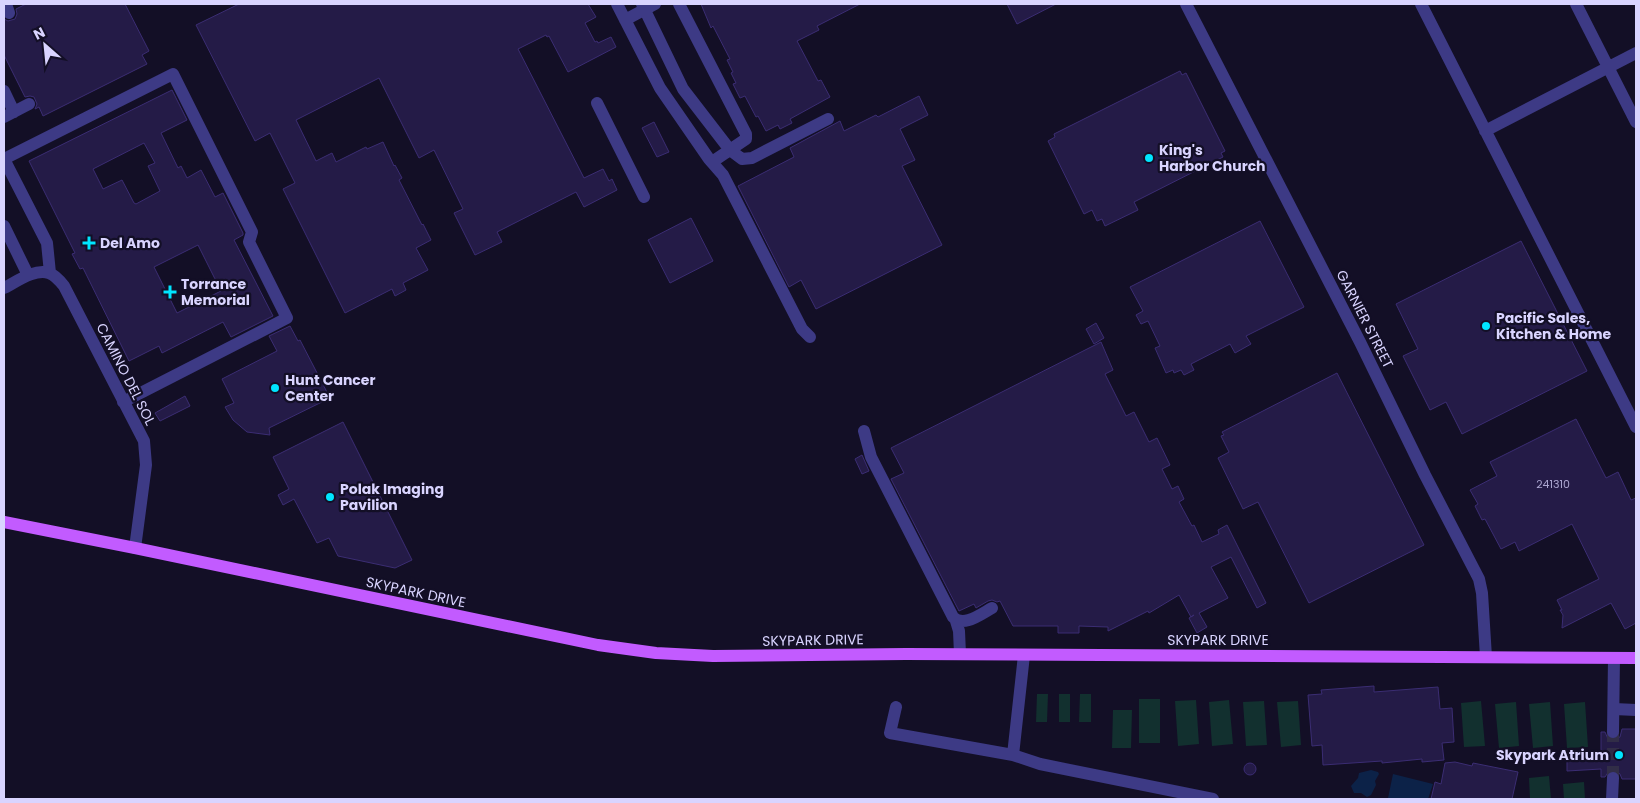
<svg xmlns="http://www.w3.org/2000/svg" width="1640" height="803" font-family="Poppins,sans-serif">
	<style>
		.green { fill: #12302f }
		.water { fill: #0c2248 }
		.building { fill: #241b47; stroke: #3b2d73; fill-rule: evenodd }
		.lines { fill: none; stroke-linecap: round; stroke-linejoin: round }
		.minor-tunnel { stroke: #312d47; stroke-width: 12; stroke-dasharray: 12 6; stroke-linecap: butt }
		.minor { stroke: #3d3a85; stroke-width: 12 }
		.major { stroke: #c25bff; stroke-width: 12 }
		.poi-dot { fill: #00e5ff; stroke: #130f26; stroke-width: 2 }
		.labels { text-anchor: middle; stroke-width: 4.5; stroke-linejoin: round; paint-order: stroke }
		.number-label { font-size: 11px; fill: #aca6d1 }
		.poi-label { font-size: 14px; font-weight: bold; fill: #d9d4ff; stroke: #130f26; text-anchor: start }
		.street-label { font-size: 14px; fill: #d9d4ff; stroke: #130f26 }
	</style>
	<rect width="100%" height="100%" fill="#130f26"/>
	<path class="green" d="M1037 694H1048L1047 722H1036Z
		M1059 694H1070V722H1059Z
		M1080 694H1091V722H1079Z
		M1139 699H1160V743H1139Z
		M1196 700 1199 744 1178 746 1175 701Z
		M1229 700 1233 744 1212 746 1209 702Z
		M1264 701 1267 745 1246 746 1243 702Z
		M1298 701 1301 745 1281 747 1277 702Z
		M1481 701 1485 746 1464 747 1461 703Z
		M1516 702 1519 746 1499 748 1495 704Z
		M1550 702 1553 746 1533 748 1529 704Z
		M1585 702 1588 747 1567 748 1564 704Z
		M1113 710H1132L1131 748H1112Z
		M1549 776 1551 799H1530L1529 778Z
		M1584 782 1585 799H1564L1563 784Z"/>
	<path class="water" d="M1371 770 1378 772 1379 774 1375 781 1376 785 1371 795 1367 797 1361 793H1354L1351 786 1358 778 1359 773Z
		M1393 774 1433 784 1428 799 1388 798Z"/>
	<path class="building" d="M26 4H125L149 51 142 55 147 64 43 116 39 107 35 109 37 104 34 97 30 96 25 97 4 55V19L8 21 15 19 17 14 16 9Z
		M239 4H588L596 17 585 23 595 42 597 41 598 43 611 37 616 47 568 72 549 36 547 37 546 35 518 49 584 178 603 169 609 181 612 179 617 190 584 207 576 192 497 232 502 242 475 255 454 213 463 209 434 150 419 158 379 78 296 120 316 161 332 153 336 162 366 147 367 149 383 142 394 166 395 165 402 178 399 180 422 225 423 224 431 240 416 248 428 270 403 283 406 290 395 296 392 289 345 313 283 189 295 183 270 133 255 141 196 25Z
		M701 4H860L817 26 819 30 797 41 818 81 821 80 830 97 790 119 792 123 780 129 778 125 766 131 758 116 756 117 745 96 740 98 733 84 736 83 731 73 733 72 727 60 730 59 713 26 711 28Z
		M1007 4H1056L1017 24Z
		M1180 71 1182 75 1186 73 1225 151 1221 153 1223 157 1134 202 1138 210 1105 226 1102 219 1097 221 1092 210 1084 214 1048 141 1055 137 1054 134Z
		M172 90 187 120 161 133 178 168 181 166 187 178 201 170 215 197 223 193 243 233V235L234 240 273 316 231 337 223 322 162 353 159 346 129 361 83 268 80 269 72 254 75 253 29 161ZM144 143 155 163 148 166 160 191 136 204 134 203 122 180 103 189 93 169ZM198 245 221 291 177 313 154 267Z
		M919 96 928 115 900 129 915 160 902 166 942 245 816 309 801 280 789 287 738 186 794 157 790 148 840 121 844 131 876 115 878 117Z
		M654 122 669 152 657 157 642 128Z
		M691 218 713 261 670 283 648 240Z
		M1260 221 1304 307 1246 336 1251 344 1235 353 1230 344 1191 364 1194 370 1184 375 1181 370 1174 373 1173 370 1166 373 1155 348 1160 346 1148 321 1141 324 1136 315 1143 311 1130 287Z
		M1521 241 1587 371 1462 434 1446 402 1430 410 1403 356 1418 349 1396 304Z
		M1096 323 1104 338 1094 344 1086 329Z
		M290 326 298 341 300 340 330 398 269 428 270 435 247 432 233 420 225 407 234 403 222 379 277 351 269 336Z
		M1101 342 1113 370 1105 374 1126 416 1134 412 1149 442 1157 438 1170 465 1162 469 1172 489 1178 486 1184 499 1179 502 1192 526 1194 525 1202 542 1219 534 1218 530 1227 525 1266 603 1257 608 1231 557 1211 567 1228 598 1199 613 1207 627 1197 633 1189 618 1194 615 1191 617 1179 595 1149 613 1148 611 1108 631V627L1079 626V633H1058V626H1013L1000 601 997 602 992 600 988 601 976 608 974 604 959 611 891 479 904 473 891 448Z
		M1337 373 1424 545 1309 603 1258 502 1243 509 1218 458 1229 452 1221 436 1224 435 1222 432Z
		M185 396 190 406 160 421 155 413Z
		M1576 419 1606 478 1618 472 1631 500 1636 498V623L1625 629 1611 603 1562 628 1563 615 1560 610H1562L1557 600 1599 579 1572 524 1519 551 1515 542 1501 549 1485 519 1482 520 1475 506 1478 504 1470 490 1497 476 1490 462Z
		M343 422 412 560 395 568 338 556 329 538 317 543 294 499 283 505 278 495 289 489 273 457Z
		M862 455 869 471 862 474 855 459Z
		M1374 686V692L1438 687 1440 709 1452 708 1454 742 1442 743 1444 760 1422 762V759L1382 763V761L1323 765 1322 745 1312 746 1308 695 1322 694 1321 690Z
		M1622 729H1636V779H1622L1620 774 1614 770 1609 771 1605 777H1601V769L1567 771V760L1601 758V732H1605L1608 739 1613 740 1620 737Z
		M1455 762 1472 766 1473 763 1518 772 1512 799H1431L1435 782 1441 784 1445 763Z
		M1244 769a6 6 0 1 1 12 0a6 6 0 1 1-12 0Z"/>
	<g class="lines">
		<path class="minor-tunnel" d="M1613 778V732"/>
		<path class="minor" d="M6 4 9 13
			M617 4 660 88 709 159 723 175 802 329 810 337
			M642 4 683 89 730 150 742 159 752 158 828 119
			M679 4 746 134V139L712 162
			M1186 4 1360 342 1425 475 1479 579 1482 593 1486 657
			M1421 4 1636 427
			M1576 4 1636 122
			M625 20 655 4
			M4 91 14 112
			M597 103 644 197
			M4 117 29 104
			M1485 131 1636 53
			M4 226 28 275
			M50 273 47 243 4 159 173 74 252 232 249 242 287 318 123 402
			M4 288C16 282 35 268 49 273 55 275 60 281 64 286L144 441 146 465 135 548
			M864 431 871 457 953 617C963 628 981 614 992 608
			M956 621 959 631 960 654
			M1024 655 1013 755 1040 764 1213 799
			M896 707 890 733 1013 755
			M1614 709 1636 710
			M1613 732 1614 658
			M1612 799 1613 778"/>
		<path class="major" d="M4 522 135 548 598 645 656 653 713 656 906 654 1636 658"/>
	</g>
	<g class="poi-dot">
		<circle cx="1149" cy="158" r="5"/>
		<path d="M86.5 235.5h5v5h5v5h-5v5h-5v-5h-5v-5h5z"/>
		<path d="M167.5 284.5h5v5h5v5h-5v5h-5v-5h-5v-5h5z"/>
		<circle cx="1486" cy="326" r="5"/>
		<circle cx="275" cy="388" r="5"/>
		<circle cx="330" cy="497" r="5"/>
		<circle cx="1619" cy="755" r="5"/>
	</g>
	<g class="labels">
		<g class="number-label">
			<text x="1553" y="488">241310</text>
		</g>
		<g class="poi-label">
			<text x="1159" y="155">King's<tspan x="1159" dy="16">Harbor Church</tspan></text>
			<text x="100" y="248">Del Amo</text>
			<text x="181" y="289">Torrance<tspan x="181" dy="16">Memorial</tspan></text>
			<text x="1496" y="323">Pacific Sales,<tspan x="1496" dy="16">Kitchen &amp; Home</tspan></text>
			<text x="285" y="385">Hunt Cancer<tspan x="285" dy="16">Center</tspan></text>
			<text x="340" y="494">Polak Imaging<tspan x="340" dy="16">Pavilion</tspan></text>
			<text x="1609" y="760" text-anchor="end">Skypark Atrium</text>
		</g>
		<g class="street-label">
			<text transform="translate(1365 319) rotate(63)" y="5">GARNIER STREET</text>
			<text transform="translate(126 374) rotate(63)" y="5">CAMINO DEL SOL</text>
			<text transform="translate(416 592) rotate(12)" y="5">SKYPARK DRIVE</text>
			<text transform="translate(813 640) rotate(-1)" y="5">SKYPARK DRIVE</text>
			<text x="1218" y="645">SKYPARK DRIVE</text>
		</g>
	</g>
	<rect width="1640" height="803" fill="none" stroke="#d9d4ff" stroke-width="10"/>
	<g transform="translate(45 45) rotate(333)" stroke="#130f26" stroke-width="4" paint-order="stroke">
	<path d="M0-4L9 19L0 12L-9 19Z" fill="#d9d4ff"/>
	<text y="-8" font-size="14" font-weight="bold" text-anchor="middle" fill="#d9d4ff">N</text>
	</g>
</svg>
